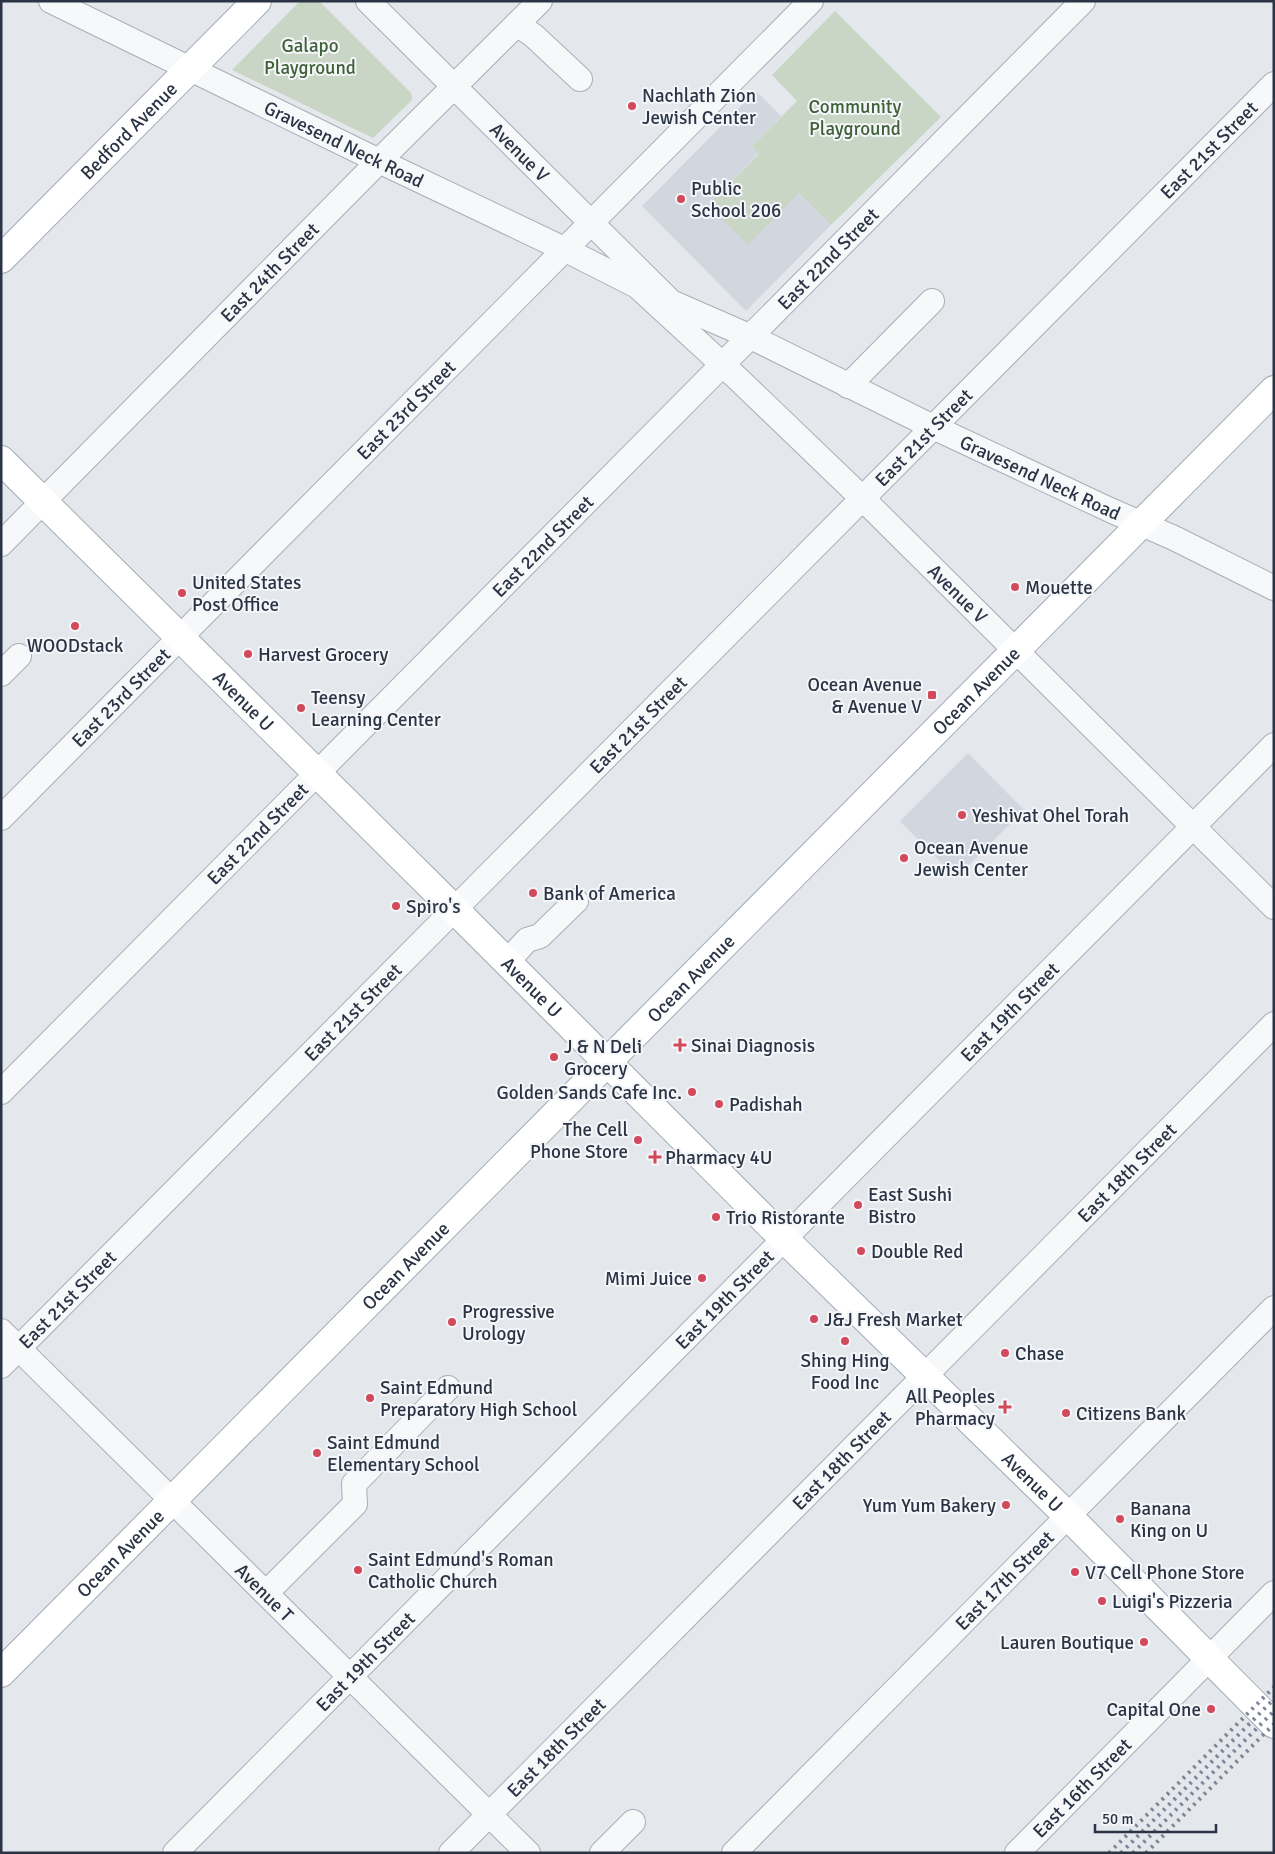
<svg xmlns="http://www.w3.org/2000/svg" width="1275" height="1854" font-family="Signika,sans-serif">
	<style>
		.built { fill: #d2d6de }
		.green { fill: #c9d6c5 }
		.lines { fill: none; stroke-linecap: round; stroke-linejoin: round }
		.minor-casing { stroke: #a9aeb7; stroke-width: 26 }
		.major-casing { stroke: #a3abb8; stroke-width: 30 }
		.minor { stroke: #f7f8fa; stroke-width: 24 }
		.major { stroke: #fff; stroke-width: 28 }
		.rail { stroke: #7d8696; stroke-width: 4; stroke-dasharray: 2.5 5; stroke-linecap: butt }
		.poi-dot { fill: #d1495b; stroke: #f4f6f9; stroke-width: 2 }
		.labels { text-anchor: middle; stroke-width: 4; stroke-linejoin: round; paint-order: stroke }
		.park-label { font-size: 19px; fill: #3f6138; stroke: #f4f6f9 }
		.poi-label { font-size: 19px; fill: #2b3445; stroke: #f4f6f9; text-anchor: start }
		.street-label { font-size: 19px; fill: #2b3445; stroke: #f4f6f9 }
	</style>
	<rect width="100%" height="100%" fill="#e4e7ec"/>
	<path class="built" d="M756 91 781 116 752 146 759 153 708 205 799 193 831 225 746 311 642 206Z
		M968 753 1024 810 956 878 900 821Z"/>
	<path class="green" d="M300 1H319L411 93 412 100 373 138 232 70Z
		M835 11 941 117 831 225 799 193 748 245 708 205 759 154 752 146 797 101 772 75Z"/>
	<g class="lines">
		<g class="minor-casing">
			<g id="minor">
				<path id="s1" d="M51 1 379 161 564 249 637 286 736 377 863 499 1274 907"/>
				<path id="s2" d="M368 1 671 302 751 337 933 427 1110 510 1174 538 1274 588"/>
				<path d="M517 24 534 36 580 79"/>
				<path d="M848 386 932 301"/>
				<path id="s3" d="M1 544 379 161 540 1"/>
				<path d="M1 674 19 656"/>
				<path id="s4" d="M1 818 811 1"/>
				<path d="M507 962 527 940 540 936 576 901"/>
				<path id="s5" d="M1 1092 1083 1"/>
				<path id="s6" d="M1 1331 528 1853"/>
				<path id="s7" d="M1 1366 1274 84"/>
				<path d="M266 1593 355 1504 354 1484 448 1388"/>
				<path id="s8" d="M175 1853 1274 745"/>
				<path id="s9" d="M451 1853 1274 1024"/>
				<path d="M602 1853 633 1822"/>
				<path id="s10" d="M734 1853 1274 1308"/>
				<path id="s11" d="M1017 1853 1274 1593"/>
			</g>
		</g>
		<g class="major-casing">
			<g id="major">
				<path id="s12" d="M1 259 257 1"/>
				<path id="s13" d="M1 460 444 899 771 1226 1068 1516 1274 1724"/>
				<path id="s14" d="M1 1673 1274 390"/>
			</g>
		</g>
		<use href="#minor" class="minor"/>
		<use href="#major" class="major"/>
		<path class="rail" d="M1109 1853 1274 1687
			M1121 1853 1274 1699
			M1133 1853 1274 1711
			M1146 1853 1274 1724"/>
	</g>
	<g class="poi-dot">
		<circle cx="632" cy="106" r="5"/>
		<circle cx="681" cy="199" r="5"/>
		<circle cx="1015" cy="587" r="5"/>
		<circle cx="182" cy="593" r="5"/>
		<circle cx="75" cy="626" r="5"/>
		<circle cx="248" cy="654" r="5"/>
		<rect x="927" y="690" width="10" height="10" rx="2.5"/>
		<circle cx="301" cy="708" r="5"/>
		<circle cx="962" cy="815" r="5"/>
		<circle cx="904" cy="858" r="5"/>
		<circle cx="533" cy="893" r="5"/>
		<circle cx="396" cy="906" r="5"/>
		<path d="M677.5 1037.5h5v5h5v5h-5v5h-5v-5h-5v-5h5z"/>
		<circle cx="554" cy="1057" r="5"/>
		<circle cx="692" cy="1092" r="5"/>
		<circle cx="719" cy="1104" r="5"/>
		<circle cx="638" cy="1140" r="5"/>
		<path d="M652.5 1149.5h5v5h5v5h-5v5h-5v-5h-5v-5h5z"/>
		<circle cx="858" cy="1205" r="5"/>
		<circle cx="716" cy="1217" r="5"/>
		<circle cx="861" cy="1251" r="5"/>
		<circle cx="702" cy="1278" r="5"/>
		<circle cx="814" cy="1319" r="5"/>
		<circle cx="452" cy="1322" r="5"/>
		<circle cx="845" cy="1341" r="5"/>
		<circle cx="1005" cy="1353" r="5"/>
		<circle cx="370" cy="1398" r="5"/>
		<path d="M1002.5 1399.5h5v5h5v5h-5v5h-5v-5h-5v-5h5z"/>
		<circle cx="1066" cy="1413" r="5"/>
		<circle cx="317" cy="1453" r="5"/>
		<circle cx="1006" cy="1505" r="5"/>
		<circle cx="1120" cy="1519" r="5"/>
		<circle cx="358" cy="1570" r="5"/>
		<circle cx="1075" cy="1572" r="5"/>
		<circle cx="1102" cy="1601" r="5"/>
		<circle cx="1144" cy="1642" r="5"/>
		<circle cx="1211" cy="1709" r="5"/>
	</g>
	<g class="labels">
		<g class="park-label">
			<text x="310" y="52">Galapo<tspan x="310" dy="22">Playground</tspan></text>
			<text x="855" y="113">Community<tspan x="855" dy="22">Playground</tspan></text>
		</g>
		<g class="poi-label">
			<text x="642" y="102">Nachlath Zion<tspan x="642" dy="22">Jewish Center</tspan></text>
			<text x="691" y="195">Public<tspan x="691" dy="22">School 206</tspan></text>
			<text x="192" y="589">United States<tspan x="192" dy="22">Post Office</tspan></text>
			<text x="1025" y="594">Mouette</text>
			<text x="75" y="652" text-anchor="middle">WOODstack</text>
			<text x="258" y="661">Harvest Grocery</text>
			<text x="922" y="691" text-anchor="end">Ocean Avenue<tspan x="922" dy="22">&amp; Avenue V</tspan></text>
			<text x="311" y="704">Teensy<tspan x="311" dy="22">Learning Center</tspan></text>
			<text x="972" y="822">Yeshivat Ohel Torah</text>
			<text x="914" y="854">Ocean Avenue<tspan x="914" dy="22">Jewish Center</tspan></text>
			<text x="543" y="900">Bank of America</text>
			<text x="406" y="913">Spiro's</text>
			<text x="691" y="1052">Sinai Diagnosis</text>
			<text x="564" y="1053">J &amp; N Deli<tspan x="564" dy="22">Grocery</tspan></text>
			<text x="682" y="1099" text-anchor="end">Golden Sands Cafe Inc.</text>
			<text x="729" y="1111">Padishah</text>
			<text x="628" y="1136" text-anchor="end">The Cell<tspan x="628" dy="22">Phone Store</tspan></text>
			<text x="665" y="1164">Pharmacy 4U</text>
			<text x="868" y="1201">East Sushi<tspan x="868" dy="22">Bistro</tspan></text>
			<text x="726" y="1224">Trio Ristorante</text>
			<text x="871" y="1258">Double Red</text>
			<text x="692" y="1285" text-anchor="end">Mimi Juice</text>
			<text x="462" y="1318">Progressive<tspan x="462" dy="22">Urology</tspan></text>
			<text x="824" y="1326">J&amp;J Fresh Market</text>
			<text x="1015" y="1360">Chase</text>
			<text x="845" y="1367" text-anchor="middle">Shing Hing<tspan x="845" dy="22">Food Inc</tspan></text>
			<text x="380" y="1394">Saint Edmund<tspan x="380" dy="22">Preparatory High School</tspan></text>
			<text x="995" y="1403" text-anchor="end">All Peoples<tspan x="995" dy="22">Pharmacy</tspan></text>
			<text x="1076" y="1420">Citizens Bank</text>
			<text x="327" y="1449">Saint Edmund<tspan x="327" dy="22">Elementary School</tspan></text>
			<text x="996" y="1512" text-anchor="end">Yum Yum Bakery</text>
			<text x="1130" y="1515">Banana<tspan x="1130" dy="22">King on U</tspan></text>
			<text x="368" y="1566">Saint Edmund's Roman<tspan x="368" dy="22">Catholic Church</tspan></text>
			<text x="1085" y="1579">V7 Cell Phone Store</text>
			<text x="1112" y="1608">Luigi's Pizzeria</text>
			<text x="1134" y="1649" text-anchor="end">Lauren Boutique</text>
			<text x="1201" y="1716" text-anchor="end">Capital One</text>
		</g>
		<g class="street-label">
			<text dy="7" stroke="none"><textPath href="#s12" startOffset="181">Bedford Avenue</textPath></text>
			<text dy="7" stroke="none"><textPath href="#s1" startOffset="326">Gravesend Neck Road</textPath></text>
			<text dy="7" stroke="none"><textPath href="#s7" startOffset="1714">East 21st Street</textPath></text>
			<text dy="7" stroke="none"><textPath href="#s2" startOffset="214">Avenue V</textPath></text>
			<text dy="7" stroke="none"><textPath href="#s5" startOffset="1174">East 22nd Street</textPath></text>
			<text dy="7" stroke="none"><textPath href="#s3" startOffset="382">East 24th Street</textPath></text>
			<text dy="7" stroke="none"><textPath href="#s4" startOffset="575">East 23rd Street</textPath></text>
			<text dy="7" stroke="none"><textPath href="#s7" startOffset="1309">East 21st Street</textPath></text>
			<text dy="7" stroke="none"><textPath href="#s2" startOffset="836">Gravesend Neck Road</textPath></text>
			<text dy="7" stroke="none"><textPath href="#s5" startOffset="769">East 22nd Street</textPath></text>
			<text dy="7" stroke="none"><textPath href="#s1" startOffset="1096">Avenue V</textPath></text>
			<text dy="7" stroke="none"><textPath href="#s14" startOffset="1384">Ocean Avenue</textPath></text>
			<text dy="7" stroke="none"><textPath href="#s4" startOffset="170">East 23rd Street</textPath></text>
			<text dy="7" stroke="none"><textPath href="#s13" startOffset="342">Avenue U</textPath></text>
			<text dy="7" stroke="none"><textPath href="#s7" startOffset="904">East 21st Street</textPath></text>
			<text dy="7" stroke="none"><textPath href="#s5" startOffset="364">East 22nd Street</textPath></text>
			<text dy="7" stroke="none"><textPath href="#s14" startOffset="979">Ocean Avenue</textPath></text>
			<text dy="7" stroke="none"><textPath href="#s13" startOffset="748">Avenue U</textPath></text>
			<text dy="7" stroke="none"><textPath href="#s8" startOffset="1185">East 19th Street</textPath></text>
			<text dy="7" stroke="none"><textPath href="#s7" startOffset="499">East 21st Street</textPath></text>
			<text dy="7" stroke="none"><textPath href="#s9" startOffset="959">East 18th Street</textPath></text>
			<text dy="7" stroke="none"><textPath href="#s14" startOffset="574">Ocean Avenue</textPath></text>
			<text dy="7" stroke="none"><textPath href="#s8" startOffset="780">East 19th Street</textPath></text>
			<text dy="7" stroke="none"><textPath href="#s7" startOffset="94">East 21st Street</textPath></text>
			<text dy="7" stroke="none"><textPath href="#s9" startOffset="554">East 18th Street</textPath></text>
			<text dy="7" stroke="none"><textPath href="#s13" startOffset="1452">Avenue U</textPath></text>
			<text dy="7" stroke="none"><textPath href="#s14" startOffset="169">Ocean Avenue</textPath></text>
			<text dy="7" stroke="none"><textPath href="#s10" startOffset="384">East 17th Street</textPath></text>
			<text dy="7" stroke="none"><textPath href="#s6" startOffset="371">Avenue T</textPath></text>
			<text dy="7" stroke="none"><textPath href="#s8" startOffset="270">East 19th Street</textPath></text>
			<text dy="7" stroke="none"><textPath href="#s9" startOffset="149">East 18th Street</textPath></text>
			<text dy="7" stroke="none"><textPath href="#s11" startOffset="92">East 16th Street</textPath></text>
		</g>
	</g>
	<rect width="1275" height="1854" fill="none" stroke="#2b3445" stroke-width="5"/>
	<path d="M1095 1824v8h121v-8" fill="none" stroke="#2b3445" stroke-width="2.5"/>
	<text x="1102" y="1824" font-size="15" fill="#2b3445" stroke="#f4f6f9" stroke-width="4" paint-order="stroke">50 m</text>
</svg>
